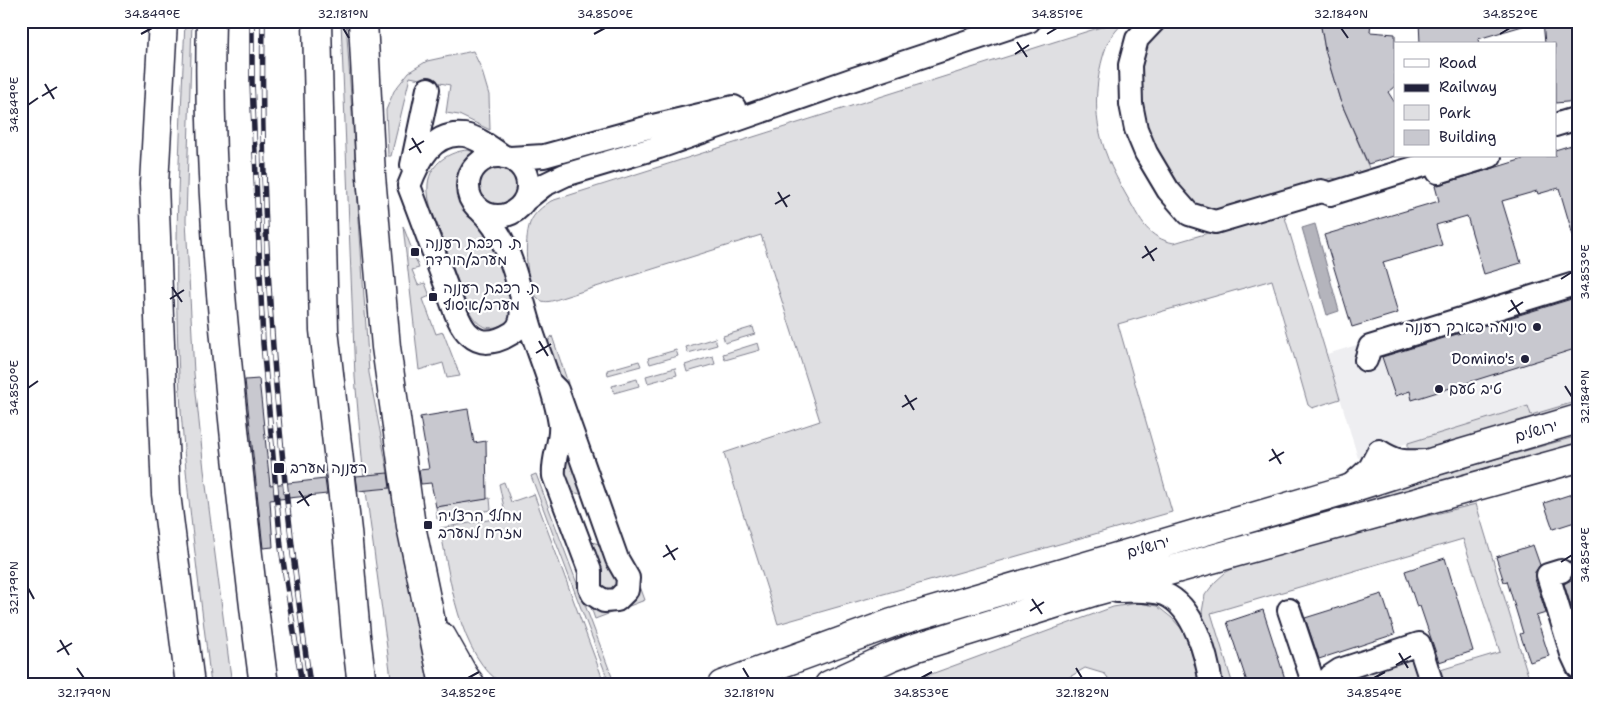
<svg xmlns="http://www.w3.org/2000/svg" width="1599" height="706" font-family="'Shantell Sans','Playpen Sans Hebrew',sans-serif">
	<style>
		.built { fill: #eeeef1 }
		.green { fill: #dfdfe2; stroke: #80808e }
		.water { fill: #b4b4bc; stroke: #7a7a88 }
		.building { fill: #c8c8cf; stroke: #22223b }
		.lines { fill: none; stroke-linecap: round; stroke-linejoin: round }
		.minor-casing { stroke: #22223b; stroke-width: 26 }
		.major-casing { stroke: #22223b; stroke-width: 31 }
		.highway-casing { stroke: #22223b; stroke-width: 31 }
		.minor { stroke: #fff; stroke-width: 22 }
		.major { stroke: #fff; stroke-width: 28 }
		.highway { stroke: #fff; stroke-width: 28 }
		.rail-casing { stroke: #22223b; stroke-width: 5.5 }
		.rail { stroke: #fff; stroke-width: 4; stroke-dasharray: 11; stroke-linecap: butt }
		.ticks { fill: none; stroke: #22223b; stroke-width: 2 }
		.poi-dot { fill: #22223b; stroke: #fff; stroke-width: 2 }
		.labels { text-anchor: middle; stroke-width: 4.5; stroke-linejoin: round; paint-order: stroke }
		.poi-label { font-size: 15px; fill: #22223b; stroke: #fff; text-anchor: start }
		.street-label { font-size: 15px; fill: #22223b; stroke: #fff }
		.neatline { fill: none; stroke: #22223b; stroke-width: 2 }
		.ticks-label { font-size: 12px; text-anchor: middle; fill: #22223b }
	</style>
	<rect width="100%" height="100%" fill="#fff"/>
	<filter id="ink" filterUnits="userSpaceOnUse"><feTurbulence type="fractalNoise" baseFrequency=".02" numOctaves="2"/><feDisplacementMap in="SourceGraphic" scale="10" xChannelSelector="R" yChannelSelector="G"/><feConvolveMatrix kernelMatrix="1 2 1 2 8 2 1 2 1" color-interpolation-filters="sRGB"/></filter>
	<g filter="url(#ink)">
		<path class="built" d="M1578 278V401L1530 415 1527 407 1358 458 1327 354Z"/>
		<path class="green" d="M185 21H192L186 220 194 373 204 470 232 685H211C199 582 184 480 179 376 173 258 180 140 185 21Z
			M341 21H346L369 373 413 605 433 685H392L363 469 355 377Z
			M1120 21H1125C1119 27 1112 35 1108 42 1097 69 1093 105 1100 133 1105 157 1117 179 1129 200 1141 221 1148 238 1174 243L1283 211 1340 399 1312 408 1308 405 1272 280 1118 324 1172 512 778 624 724 453 820 421 761 235 561 298C555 300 548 303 542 301 524 293 524 238 530 223 534 213 542 207 551 201Z
			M1181 21H1320L1325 50 1340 100 1372 175 1347 181 1332 178 1215 212 1195 206 1176 187 1154 152 1141 106 1140 76 1146 42 1160 28Z
			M473 51 481 68 489 95 490 130 459 115 446 113 450 85 410 77 391 156H388L386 110 394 91 409 72 427 61Z
			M468 150 476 153C462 161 457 177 459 193 461 209 472 216 482 227 489 235 497 250 501 260 505 272 514 306 511 317 509 323 504 325 499 326 484 331 477 324 469 311 460 287 451 263 443 239 437 222 426 203 428 184 430 163 450 151 468 150Z
			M479 186a19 19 0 1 1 38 0a19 19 0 1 1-38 0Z
			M403 226 419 268 412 270 418 285 425 283 430 296 423 299 436 334 443 332 460 376 447 378 443 363 419 370Z
			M753 327 755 334 725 343 723 336Z
			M552 336 568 383 564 390 548 347 549 340Z
			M715 338 717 345 688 353 686 347Z
			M758 343 760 350 725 360 723 354Z
			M676 350 678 356 650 364 648 358Z
			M713 356 715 364 687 372 685 365Z
			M639 361 641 366 608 375 607 370Z
			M675 368 677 375 648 383 646 376Z
			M637 379 639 386 614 393 612 386Z
			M1578 401V413L1413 456 1408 449V443L1528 406 1531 415Z
			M1578 436V445L896 645 891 634 1177 549Z
			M568 448 587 496 573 492 592 542 606 546 622 585 603 593 561 473Z
			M536 474 615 685H610L531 476Z
			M504 482 511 502 534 494 605 685H504C458 657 450 576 440 528L506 517 499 484Z
			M490 498 491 510 437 519 436 507Z
			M1476 504 1531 685H1442L1437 671 1500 652 1463 539 1211 613 1233 685H1222L1202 612 1205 595 1215 582 1226 572 1237 567 1383 527Z
			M633 567 645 600 595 619 583 585 603 606Z
			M1138 603 1157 606 1172 618 1187 635 1200 685H1113L1105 674 1085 668 1056 685H1012L1007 679 989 685H928L926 676 1113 607Z
			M1413 656 1422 670 1416 685H1330Z"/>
		<path class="water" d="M1315 224 1339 311 1327 315 1302 228Z"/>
		<path class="building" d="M1320 21H1371L1370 32 1395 34V86L1388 92 1395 103V156L1368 164 1340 100 1325 50Z
			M1419 21H1526V25L1478 39 1479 44H1420Z
			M1543 21H1578V101L1555 103V44H1545Z
			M1578 143V238L1574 239 1559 188 1538 194 1537 191 1502 201 1521 263 1484 274 1467 216 1436 225 1442 245 1383 262 1398 313 1352 327 1324 235 1439 201 1435 186 1533 156H1555V150Z
			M1578 297V348L1412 400 1410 391 1395 396 1382 357Z
			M259 379 270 485 325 479 327 494 270 500 273 547 263 548 245 380Z
			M468 409 474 443 486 441 487 499 436 507 431 483 421 484 419 470 429 469 420 417Z
			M388 473 390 488 358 491 356 476Z
			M1578 492V521L1553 529 1544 503Z
			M1533 545 1540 565 1535 572V579L1546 613 1536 616 1549 656 1530 662 1520 634 1523 633 1507 581 1504 582 1496 557Z
			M1445 558 1473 651 1439 662 1420 606 1417 607 1405 571Z
			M1573 579 1578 593V628L1564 584Z
			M1382 594 1395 634 1319 659 1305 618Z
			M1263 610 1287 685H1248L1227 622Z"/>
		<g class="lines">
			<g class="minor-casing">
				<path id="minor" d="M1154 21 1137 39 1130 65 1131 104 1136 129 1146 153 1168 190 1189 214 1215 222 1321 191 1330 194 1453 156
					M1555 125 1578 118
					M468 186a30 30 0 1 1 60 0a30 30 0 1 1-60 0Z
					M504 157C492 149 478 137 464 135 432 131 418 162 409 186 421 217 432 248 444 280 450 295 457 325 470 335 483 347 499 341 512 333 523 326 522 314 521 302
					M510 158 544 156 649 127 734 107
					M412 165 428 89
					M1438 172 1490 156
					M524 201 544 185 565 175 659 147 854 79 1029 21
					M478 208C513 240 518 290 532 332 542 362 555 392 560 424 562 442 552 458 554 476L590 571V588L593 594 604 601 617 600 627 590 628 578 617 559 557 390 550 383
					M1366 360 1370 347 1578 283
					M1348 488 1370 468 1379 451C1396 462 1404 462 1425 461
					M1561 571 1548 575 1572 654 1578 667
					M1117 591C1132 591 1149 589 1164 594 1194 606 1207 656 1211 685
					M1289 610 1314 685
					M1323 685 1331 676 1340 670 1419 644 1431 681 1426 685"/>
			</g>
			<g class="major-casing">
				<path id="major" d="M722 685 892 623 1345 490 1436 461 1578 419
					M829 685 890 657 914 648 1096 591 1578 458"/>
			</g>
			<g class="highway-casing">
				<path id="highway" d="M163 21 154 184 160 344 166 494 190 685
					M211 21C207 163 221 307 236 448 245 527 253 606 264 685
					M317 21 324 330 347 531 356 636 362 685
					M363 21 371 176 386 347 411 526 444 685
					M442 637 464 676 471 685"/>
			</g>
			<use href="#minor" class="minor"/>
			<use href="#major" class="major"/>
			<use href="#highway" class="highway"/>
			<g class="rail-casing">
				<path id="rail" d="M252 21V82L263 343 281 547 302 685
					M263 21C259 243 279 466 310 685"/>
			</g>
			<use href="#rail" class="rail"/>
		</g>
	</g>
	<path class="ticks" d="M343 28 349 38M1341 28 1348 38M141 34 152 28M594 34 605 28M1047 34 1057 28M1500 34 1510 28M1017 42 1027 57M1015 54 1029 45M45 84 54 99M42 96 57 87M28 105 38 98M412 138 421 153M409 150 424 141M778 192 787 207M775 204 790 195M1145 246 1154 261M1142 258 1157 248M1561 279 1572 272M172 287 182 302M170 299 184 290M1511 300 1520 315M1508 312 1523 302M539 341 548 356M536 353 551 344M1565 386 1572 397M28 388 38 381M905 395 914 410M902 407 917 398M1272 449 1281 464M1269 461 1284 452M299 491 309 506M297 503 312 494M666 545 675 560M663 557 678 548M1561 562 1572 555M28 588 34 599M1032 599 1042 614M1030 611 1044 602M60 640 69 655M57 652 72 643M1399 653 1408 668M1396 665 1411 656M77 668 84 678M743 668 749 678M1076 668 1082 678M468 678 479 672M921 678 932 672M1374 678 1385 672"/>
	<g class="poi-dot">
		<rect x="410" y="247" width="10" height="10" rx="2.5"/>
		<rect x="428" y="292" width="10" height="10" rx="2.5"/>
		<circle cx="1537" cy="327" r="5"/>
		<circle cx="1525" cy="359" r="5"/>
		<circle cx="1439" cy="389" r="5"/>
		<rect x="273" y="462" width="12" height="12" rx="2.5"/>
		<rect x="423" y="520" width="10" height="10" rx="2.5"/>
	</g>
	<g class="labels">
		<g class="poi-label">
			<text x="425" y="248">ת. רכבת רעננה<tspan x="425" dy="17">מערב/הורדה</tspan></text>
			<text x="443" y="293">ת. רכבת רעננה<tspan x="443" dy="17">מערב/איסוף</tspan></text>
			<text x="1527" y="332" text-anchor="end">סינמה פארק רעננה</text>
			<text x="1515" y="364" text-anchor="end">Domino's</text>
			<text x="1449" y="394">טיב טעם</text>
			<text x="290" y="473">רעננה מערב</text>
			<text x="438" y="521">מחלף הרצליה<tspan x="438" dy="17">מזרח למערב</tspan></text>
		</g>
		<g class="street-label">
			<text transform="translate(1536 431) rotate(-16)" y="5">ירושלים</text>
			<text transform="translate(1148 547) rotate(-16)" y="5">ירושלים</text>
		</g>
	</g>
	<rect width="1599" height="706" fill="none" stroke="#fff" stroke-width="55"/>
	<rect x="1394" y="42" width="162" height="115" fill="#ffffff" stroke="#a7a7b1"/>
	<rect x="1404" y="59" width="25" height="8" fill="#ffffff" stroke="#a7a7b1"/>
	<text x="1439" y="68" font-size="15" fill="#22223b">Road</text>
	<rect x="1404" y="84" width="25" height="8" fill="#22223b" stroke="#a7a7b1"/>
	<text x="1439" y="92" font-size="15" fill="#22223b">Railway</text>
	<rect x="1404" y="105" width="25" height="15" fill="#dfdfe2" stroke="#a7a7b1"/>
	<text x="1439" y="118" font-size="15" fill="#22223b">Park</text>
	<rect x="1404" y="130" width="25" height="15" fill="#c8c8cf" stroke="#a7a7b1"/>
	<text x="1439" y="142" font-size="15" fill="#22223b">Building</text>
	<rect x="28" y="28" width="1544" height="650" class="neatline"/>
	<g class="ticks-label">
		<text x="152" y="18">34.849°E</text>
		<text x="343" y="18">32.181°N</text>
		<text x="605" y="18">34.850°E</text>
		<text x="1057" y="18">34.851°E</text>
		<text x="1341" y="18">32.184°N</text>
		<text x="1510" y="18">34.852°E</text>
		<text transform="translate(14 105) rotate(-90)" y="4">34.849°E</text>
		<text transform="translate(1585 272) rotate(-90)" y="4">34.853°E</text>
		<text transform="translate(14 388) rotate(-90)" y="4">34.850°E</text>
		<text transform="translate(1585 397) rotate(-90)" y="4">32.184°N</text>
		<text transform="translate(1585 555) rotate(-90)" y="4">34.854°E</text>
		<text transform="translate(14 588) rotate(-90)" y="4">32.179°N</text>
		<text x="84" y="697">32.179°N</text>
		<text x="468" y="697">34.852°E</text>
		<text x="749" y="697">32.181°N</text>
		<text x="921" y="697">34.853°E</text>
		<text x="1082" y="697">32.182°N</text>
		<text x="1374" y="697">34.854°E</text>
	</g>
</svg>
